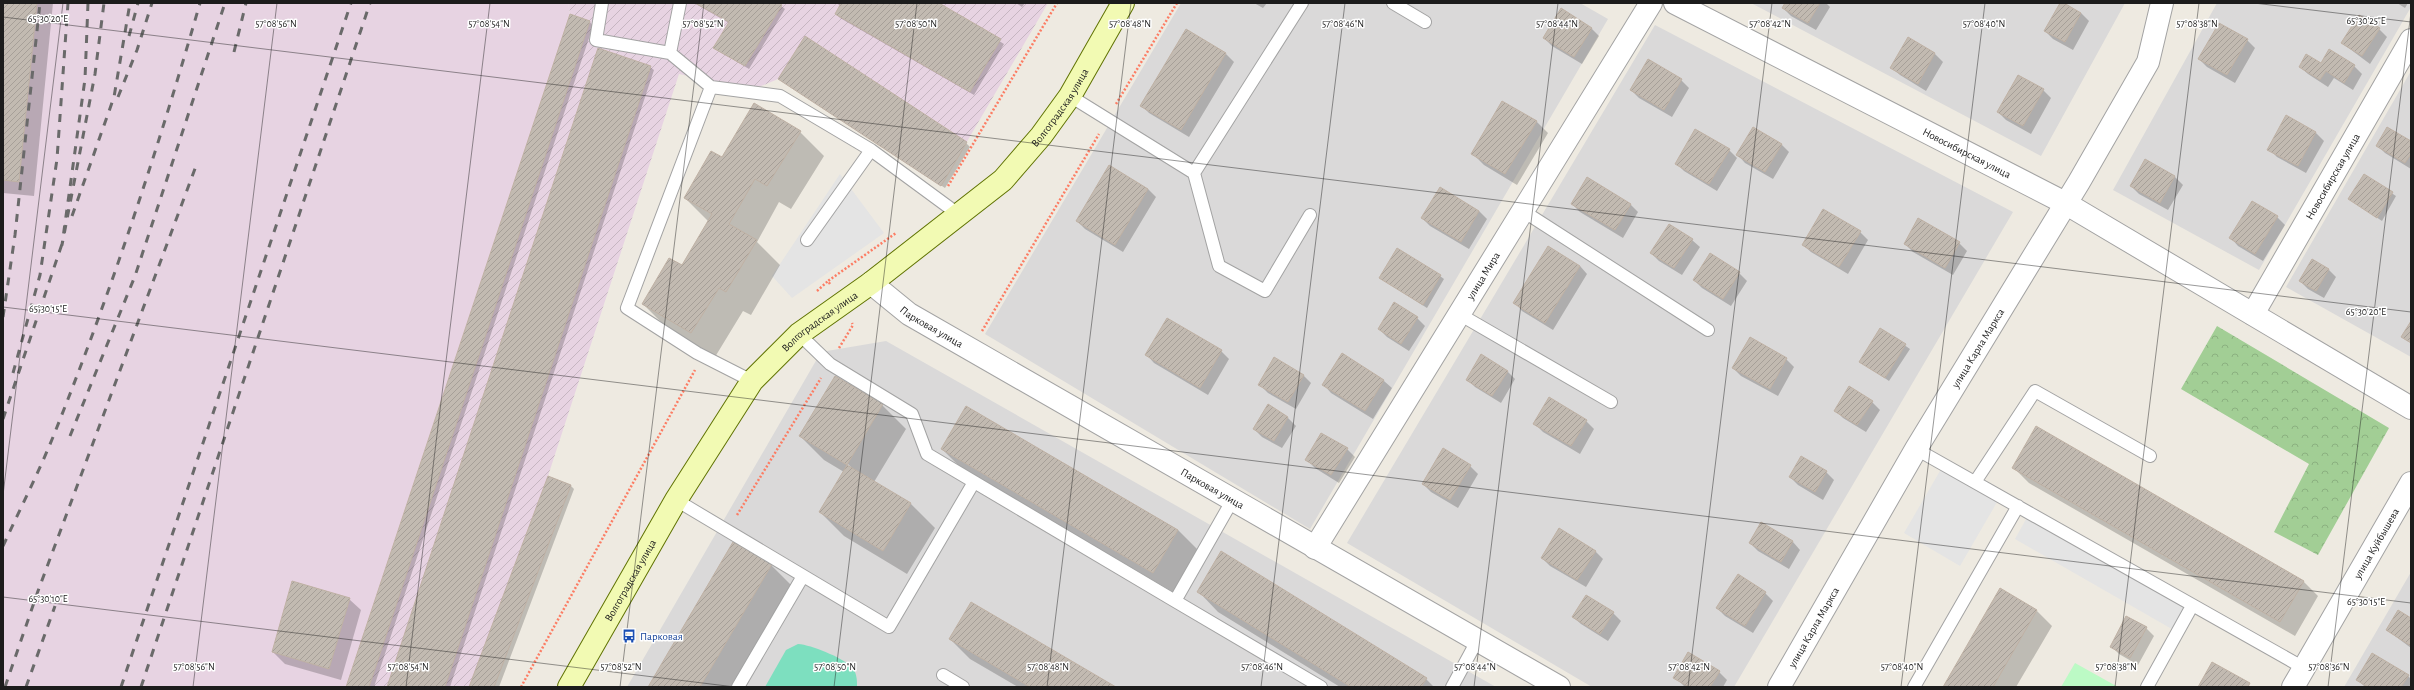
<svg xmlns="http://www.w3.org/2000/svg" width="2414" height="690" font-family="'Alegreya Sans',sans-serif">
	<style>
		.residential { fill: #dad9d9 }
		.industrial { fill: url(#industrial-furrows) }
		.railway { fill: #e7d3e2 }
		.forest { fill: url(#forest-crowns) }
		.park { fill: #bcfac5 }
		.pitch { fill: #7ddfbf }
		.parking { fill: #e4e4e4 }
		.shadow { fill: #0003; fill-rule: evenodd }
		.building { fill: url(#building-hatch); stroke: #bfb1a4 }
		.lines { fill: none; stroke-linecap: round; stroke-linejoin: round }
		.lane-casing { stroke: #a3a3a3; stroke-width: 14 }
		.street-casing { stroke: #a3a3a3; stroke-width: 24 }
		.secondary-casing { stroke: #607303; stroke-width: 24 }
		.path { stroke: #fc7d64; stroke-width: 2.5; stroke-dasharray: 2 2; stroke-linecap: butt }
		.lane { stroke: #fff; stroke-width: 12 }
		.street { stroke: #fff; stroke-width: 22 }
		.secondary { stroke: #f2fab3; stroke-width: 22 }
		.rail { stroke: #6a6a6a; stroke-width: 3; stroke-dasharray: 8 8; stroke-linecap: butt }
		.ticks { fill: none; stroke: #1c1c1c; stroke-width: 1; stroke-opacity: 0.45 }
		.labels { text-anchor: middle; stroke-width: 3; stroke-linejoin: round; paint-order: stroke }
		.street-label { font-size: 11px; fill: #1c1c1c; stroke: #fff }
		.transit-label { font-size: 11px; fill: #164399; stroke: #fff; text-anchor: start }
		.ticks-label { font-size: 10px; text-anchor: middle; fill: #1c1c1c; stroke: #fff; stroke-width: 3; stroke-linejoin: round; paint-order: stroke }
	</style>
	<defs>
		<pattern id="industrial-furrows" width="10" height="10" patternUnits="userSpaceOnUse"><rect width="10" height="10" fill="#e7d3e2"/><path d="M-1 1l2-2M0 10L10 0M9 11l2-2" fill="none" stroke="#c6b5c1"/></pattern>
		<pattern id="forest-crowns" width="20" height="18" patternUnits="userSpaceOnUse"><rect width="20" height="18" fill="#a2ce95"/><path d="M2 6a3 3 0 1 1 6 0M12 15a3 3 0 1 1 6 0" fill="none" stroke="#8bb080"/></pattern>
		<pattern id="building-hatch" width="6" height="6" patternUnits="userSpaceOnUse"><rect width="6" height="6" fill="#c2bab1"/><path d="M-1 1l2-2M0 6l6-6M5 7l2-2" fill="none" stroke="#a69f98"/></pattern>
	</defs>
	<rect width="100%" height="100%" fill="#eeeae1"/>
	<path class="residential" d="M1181 3H1580L1608 19 1310 529 985 334Z
		M1751 3H2125L2041 156Z
		M2217 3H2411V7L2259 270 2113 190Z
		M1655 25 2013 212 1734 687H1592L1347 543Z
		M2411 71V357L2286 287Z
		M886 341 1496 687H627L821 352Z
		M2411 572V687H2344Z"/>
	<path class="industrial" d="M568 3H1048L941 186 778 79 754 89 679 74 548 476 571 485 494 687H346L570 14Z"/>
	<path class="railway" d="M3 3H568L570 14 346 687H3Z"/>
	<path class="forest" d="M2217 326 2389 428 2318 555 2274 532 2309 464 2181 389Z"/>
	<path class="park" d="M2075 663 2118 687H2061Z"/>
	<path class="pitch" d="M798 644C812 645 840 657 851 666 857 672 857 680 857 687H765L786 650Z"/>
	<path class="parking" d="M840 174 884 233 792 298 772 276Z
		M1944 464 2000 497 1960 566 1904 533Z
		M2030 512 2192 606 2177 632 2015 539Z"/>
	<path class="shadow" d="M3 3H53L34 196 3 193Z
		M694 3H777L785 9 749 69 714 48 729 23Z
		M836 3H937L1004 44 974 95 840 18 836 14 841 6Z
		M1016 3H1025L1022 7Z
		M1254 3H1267L1263 8Z
		M1786 3H1826L1830 7 1816 30 1791 16 1783 8Z
		M2061 3 2081 13 2089 21 2073 50 2053 39 2045 31Z
		M2397 3H2408L2405 8Z
		M570 15 590 22 593 26 374 687H347Z
		M1591 28 1599 36 1582 64 1552 46 1544 38Z
		M2379 29 2387 37 2370 64 2342 43Z
		M1908 39 1935 54 1943 62 1926 91 1900 75 1892 68Z
		M2247 40 2255 48 2235 83 2207 67 2199 59Z
		M2329 51 2354 66 2362 74 2353 90 2334 78 2328 87 2308 74 2300 67 2321 64Z
		M1226 54 1234 62 1189 137 1149 113 1141 105Z
		M650 67 654 70 450 687H389Z
		M779 78 966 143 970 147 945 188Z
		M1681 80 1689 88 1672 117 1639 98 1631 90Z
		M2043 90 2051 98 2031 134 2006 120 1998 112Z
		M2287 117 2316 133 2324 141 2306 173 2277 157 2269 149Z
		M1536 121 1548 133 1517 185 1484 165 1473 154Z
		M800 132 824 156 791 209 779 202 757 242 780 265 751 315 743 311 715 357 667 328 643 304 682 267 709 222 685 198 722 158Z
		M2411 143V169L2385 153 2377 145Z
		M1781 144 1789 152 1773 179 1745 163 1738 155Z
		M1729 150 1737 158 1717 191 1684 171 1676 163Z
		M2146 161 2175 177 2183 185 2168 210 2139 194 2131 186Z
		M1109 167 1148 189 1156 197 1123 252 1085 229 1077 221Z
		M2364 175 2396 196 2382 221 2349 199Z
		M1572 204H1630L1638 212 1623 238 1580 212Z
		M1479 211 1487 219 1469 249 1430 226 1422 218Z
		M2277 217 2285 225 2263 261 2238 246 2231 238Z
		M1860 232 1868 240 1848 274 1811 252 1803 245Z
		M1692 240 1700 247 1682 275 1659 261 1651 253Z
		M1959 243 1967 251 1953 275 1913 252 1905 244Z
		M1710 254 1739 273 1747 281 1731 306 1702 288 1694 280Z
		M1580 266 1587 274 1553 330 1522 311 1515 303Z
		M2328 269 2336 277 2324 298 2308 289 2300 281Z
		M1440 276 1444 279 1427 308 1380 278Z
		M1417 318 1425 326 1409 351 1387 337 1379 329Z
		M1881 329 1910 349 1889 381 1861 362Z
		M1221 351 1229 359 1208 395 1154 363 1147 355Z
		M1342 355 1384 381 1392 388 1373 419 1331 393 1324 385Z
		M1786 359 1794 367 1778 396 1741 376 1733 368Z
		M1507 371 1515 379 1501 403 1475 387 1467 379Z
		M1303 375 1311 383 1296 409 1268 393 1260 385Z
		M835 377 882 405 906 429 874 482 911 504 935 528 907 574 844 536 820 512 844 472 824 460 800 436ZM846 462 851 467V468L846 465Z
		M1872 402 1880 410 1866 432 1843 418 1835 410Z
		M1268 406 1288 418 1296 426 1282 448 1262 437 1254 429Z
		M967 407 1178 530 1198 550 1173 592 962 469 942 449Z
		M1586 421 1594 429 1580 454 1543 432 1535 424Z
		M1347 449 1355 457 1339 483 1315 468 1307 460Z
		M1802 457 1826 472 1834 480 1823 500 1798 485 1790 477Z
		M1470 466 1478 474 1458 508 1431 492 1423 484Z
		M2014 468 2303 581 2318 596 2295 636 2029 483Z
		M570 485 574 489 499 687H470Z
		M1762 524 1793 542 1800 550 1789 569 1758 551 1750 543Z
		M1595 551 1603 559 1586 587 1550 566 1542 558Z
		M771 565 791 585 732 687H649Z
		M1738 576 1765 593 1773 601 1753 633 1725 616 1717 608Z
		M1199 592 1426 679 1434 687H1340L1218 612Z
		M349 599 361 610 341 680 285 664 273 652Z
		M2037 611 2052 626 2016 687H1944Z
		M1613 613 1621 621 1608 641 1581 624 1573 617Z
		M2411 619V648L2387 630Z
		M2146 628 2154 636 2138 665 2119 654 2111 646Z
		M950 639 1114 687H1018L970 659Z
		M1719 672 1727 680 1723 687H1685L1675 677Z
		M2408 676 2411 679V687H2365L2357 679Z"/>
	<path class="building" d="M3 3H37L19 182 3 180Z
		M695 3H779L782 5 745 66 713 48 729 22Z
		M841 3H939L1001 39 970 92 835 14Z
		M1785 3H1820L1808 23 1782 8Z
		M2060 3H2064L2081 13 2065 42 2044 31Z
		M1561 8 1592 28 1574 57 1543 38Z
		M570 14 590 21 369 687H346Z
		M2359 15 2380 28 2362 56 2341 43Z
		M2219 23 2248 39 2227 75 2198 59Z
		M1186 29 1226 53 1181 130 1140 106Z
		M805 36 967 142 941 186 778 79Z
		M1908 37 1935 53 1918 84 1890 68Z
		M598 48 651 66 445 687H387Z
		M2329 49 2355 65 2344 83 2326 71 2320 80 2299 67 2306 54 2321 63Z
		M1648 59 1682 79 1664 110 1630 90Z
		M2018 75 2044 89 2023 126 1997 112Z
		M1502 101 1537 121 1505 174 1471 154Z
		M754 103 801 131 767 186 755 179 729 224 757 240 726 292 719 288 691 333 642 304 669 258 682 265 712 214 684 198 711 151 722 157Z
		M2286 115 2316 132 2298 166 2267 150Z
		M1753 127 1782 144 1765 172 1736 155Z
		M2387 127 2411 141V154L2405 163 2376 146Z
		M1695 129 1730 149 1709 184 1675 164Z
		M2145 159 2175 176 2160 203 2130 186Z
		M1109 165 1148 189 1115 245 1076 221Z
		M2364 174 2393 192 2377 218 2348 199Z
		M1587 177 1631 204 1615 230 1571 204Z
		M1440 187 1479 211 1461 242 1421 218Z
		M2252 201 2278 216 2255 254 2229 238Z
		M1823 209 1861 231 1839 267 1802 245Z
		M1918 218 1960 242 1945 268 1904 244Z
		M1669 224 1693 239 1674 268 1650 253Z
		M1548 246 1580 266 1545 323 1513 303Z
		M1397 248 1441 275 1423 305 1379 278Z
		M1710 253 1740 272 1723 299 1693 280Z
		M2312 259 2329 269 2316 291 2299 281Z
		M1394 302 1418 317 1401 344 1378 329Z
		M1167 318 1222 350 1200 388 1145 355Z
		M2411 321V343L2401 337Z
		M1880 328 1906 344 1885 378 1859 362Z
		M1750 337 1787 358 1770 389 1732 368Z
		M1342 353 1384 380 1365 411 1322 385Z
		M1481 354 1508 371 1492 396 1466 380Z
		M1274 357 1304 375 1288 402 1258 385Z
		M835 376 883 404 847 465 799 436Z
		M1849 386 1873 401 1857 425 1834 411Z
		M1549 397 1587 420 1571 446 1533 424Z
		M1268 404 1288 417 1274 441 1253 429Z
		M966 406 1178 530 1153 573 941 449Z
		M2036 426 2304 581 2280 622 2012 468Z
		M1321 433 1348 448 1331 475 1305 460Z
		M1443 448 1471 465 1450 500 1422 484Z
		M1801 456 1827 471 1815 492 1789 477Z
		M847 465 911 503 883 551 819 512Z
		M548 476 571 485 494 687H469Z
		M1761 522 1793 541 1781 562 1749 543Z
		M1559 528 1596 551 1577 580 1541 558Z
		M733 542 772 564 700 687H648Z
		M1221 551 1427 678 1421 687H1351L1197 592Z
		M1738 574 1766 592 1745 626 1716 608Z
		M292 581 350 598 329 669 272 652Z
		M2000 588 2037 610 1993 687H1943Z
		M1586 595 1614 612 1600 634 1572 617Z
		M971 602 1116 687H1030L949 639Z
		M2398 610 2411 618V646L2386 630Z
		M2126 616 2147 627 2130 658 2110 647Z
		M1688 652 1720 671 1710 687H1689L1673 678Z
		M2372 653 2409 675 2401 687H2368L2356 680Z
		M2212 662 2250 683 2248 687H2198Z"/>
	<g class="lines">
		<g class="lane-casing">
			<path id="lane" d="M602 3 596 40 670 53
				M680 3 670 53 711 87 780 96 871 150
				M1393 3 1425 22
				M711 87 627 308 697 353 752 381
				M1070 96 1194 173 1302 3
				M1194 173 1219 266 1265 291 1310 215
				M1523 211 1708 330
				M807 240 871 150 958 214
				M1459 314 1611 402
				M799 334 830 364 912 414 927 454 1175 601
				M1916 449 2304 668
				M1975 482 2035 391 2150 456
				M676 500 889 627 974 482
				M1232 501 1175 601 1321 687
				M943 675 963 687
				M738 687 803 576
				M1452 687 1478 639
				M1914 687 2018 506
				M2147 687 2192 606"/>
		</g>
		<g class="street-casing">
			<g id="street">
				<path id="s1" d="M1675 3 2065 203 2411 408"/>
				<path id="s2" d="M871 283 909 314 1559 687"/>
				<path id="s3" d="M2253 314 2411 40"/>
				<path id="s4" d="M1315 548 1651 3"/>
				<path id="s5" d="M1779 687 1916 449 2079 182 2148 62 2162 3"/>
				<path id="s6" d="M2293 687 2411 483"/>
			</g>
		</g>
		<g class="secondary-casing">
			<g id="secondary">
				<path id="s7" d="M569 687 676 500 752 381 799 334 871 283 1003 180 1041 136 1070 96 1123 3"/>
			</g>
		</g>
		<path class="path" d="M1116 104 1177 3
			M948 186 1057 3
			M830 284 828 281 896 233
			M817 291 828 281
			M982 331 1099 134
			M839 348 853 325 852 323
			M737 515 821 378
			M521 687 695 370"/>
		<use href="#lane" class="lane"/>
		<use href="#street" class="street"/>
		<use href="#secondary" class="secondary"/>
		<path class="rail" d="M88 3 85 79 62 245 95 74 104 3
			M129 36 138 3
			M234 52 246 3
			M118 97 137 50 152 3
			M72 216 114 97 130 3
			M3 317 15 235 40 3
			M13 373 40 275 57 159 68 3
			M3 419 63 241
			M70 436 135 276 225 3
			M3 546C21 507 41 468 57 427 112 289 159 146 200 3
			M5 687 38 591 196 166
			M26 687 55 606
			M121 687 351 3
			M141 687 370 3"/>
	</g>
	<path class="ticks" d="M2254 3 2411 22M3 17 2411 312M3 307 2411 603M3 495 63 3M3 597 735 687M193 687 277 3M406 687 490 3M620 687 704 3M834 687 917 3M1047 687 1131 3M1261 687 1345 3M1474 687 1558 3M1688 687 1772 3M1901 687 1985 3M2115 687 2199 3M2328 687 2411 12"/>
	<defs>
		<g id="bus-bare" transform="scale(1.08)"><path d="M-5-6H5V4H4V6H2V4H-2V6H-4V4H-5ZM-3.5-4V0h7V-4ZM-3.5 1.2v1.5H-2V1.2ZM2 1.2v1.5H3.5V1.2Z" fill="#1a4fb4" stroke="#fff" stroke-width="2.5" paint-order="stroke"/></g>
	</defs>
	<g fill-rule="evenodd">
		<use href="#bus-bare" x="629" y="636"/>
	</g>
	<g class="labels">
		<g class="street-label">
			<text dy="4" stroke="none"><textPath href="#s7" startOffset="771">Волгоградская улица</textPath></text>
			<text dy="4" stroke="none"><textPath href="#s1" startOffset="328">Новосибирская улица</textPath></text>
			<text dy="4" stroke="none"><textPath href="#s3" startOffset="159">Новосибирская улица</textPath></text>
			<text dy="4" stroke="none"><textPath href="#s4" startOffset="320">улица Мира</textPath></text>
			<text dy="4" stroke="none"><textPath href="#s7" startOffset="447">Волгоградская улица</textPath></text>
			<text dy="4" stroke="none"><textPath href="#s2" startOffset="75">Парковая улица</textPath></text>
			<text dy="4" stroke="none"><textPath href="#s5" startOffset="393">улица Карла Маркса</textPath></text>
			<text dy="4" stroke="none"><textPath href="#s2" startOffset="399">Парковая улица</textPath></text>
			<text dy="4" stroke="none"><textPath href="#s6" startOffset="166">улица Куйбышева</textPath></text>
			<text dy="4" stroke="none"><textPath href="#s7" startOffset="123">Волгоградская улица</textPath></text>
			<text dy="4" stroke="none"><textPath href="#s5" startOffset="69">улица Карла Маркса</textPath></text>
		</g>
		<g class="transit-label">
			<text x="640" y="640">Парковая</text>
		</g>
	</g>
	<g class="ticks-label">
		<text x="48" y="22">65°30'20"E</text>
		<text x="2366" y="24">65°30'25"E</text>
		<text x="276" y="27">57°08'56"N</text>
		<text x="489" y="27">57°08'54"N</text>
		<text x="703" y="27">57°08'52"N</text>
		<text x="916" y="27">57°08'50"N</text>
		<text x="1130" y="27">57°08'48"N</text>
		<text x="1343" y="27">57°08'46"N</text>
		<text x="1557" y="27">57°08'44"N</text>
		<text x="1770" y="27">57°08'42"N</text>
		<text x="1984" y="27">57°08'40"N</text>
		<text x="2197" y="27">57°08'38"N</text>
		<text x="48" y="312">65°30'15"E</text>
		<text x="2366" y="315">65°30'20"E</text>
		<text x="48" y="602">65°30'10"E</text>
		<text x="2366" y="605">65°30'15"E</text>
		<text x="194" y="670">57°08'56"N</text>
		<text x="408" y="670">57°08'54"N</text>
		<text x="621" y="670">57°08'52"N</text>
		<text x="835" y="670">57°08'50"N</text>
		<text x="1048" y="670">57°08'48"N</text>
		<text x="1262" y="670">57°08'46"N</text>
		<text x="1475" y="670">57°08'44"N</text>
		<text x="1689" y="670">57°08'42"N</text>
		<text x="1902" y="670">57°08'40"N</text>
		<text x="2116" y="670">57°08'38"N</text>
		<text x="2329" y="670">57°08'36"N</text>
	</g>
	<rect width="2414" height="690" fill="none" stroke="#1c1c1c" stroke-width="8"/>
</svg>
